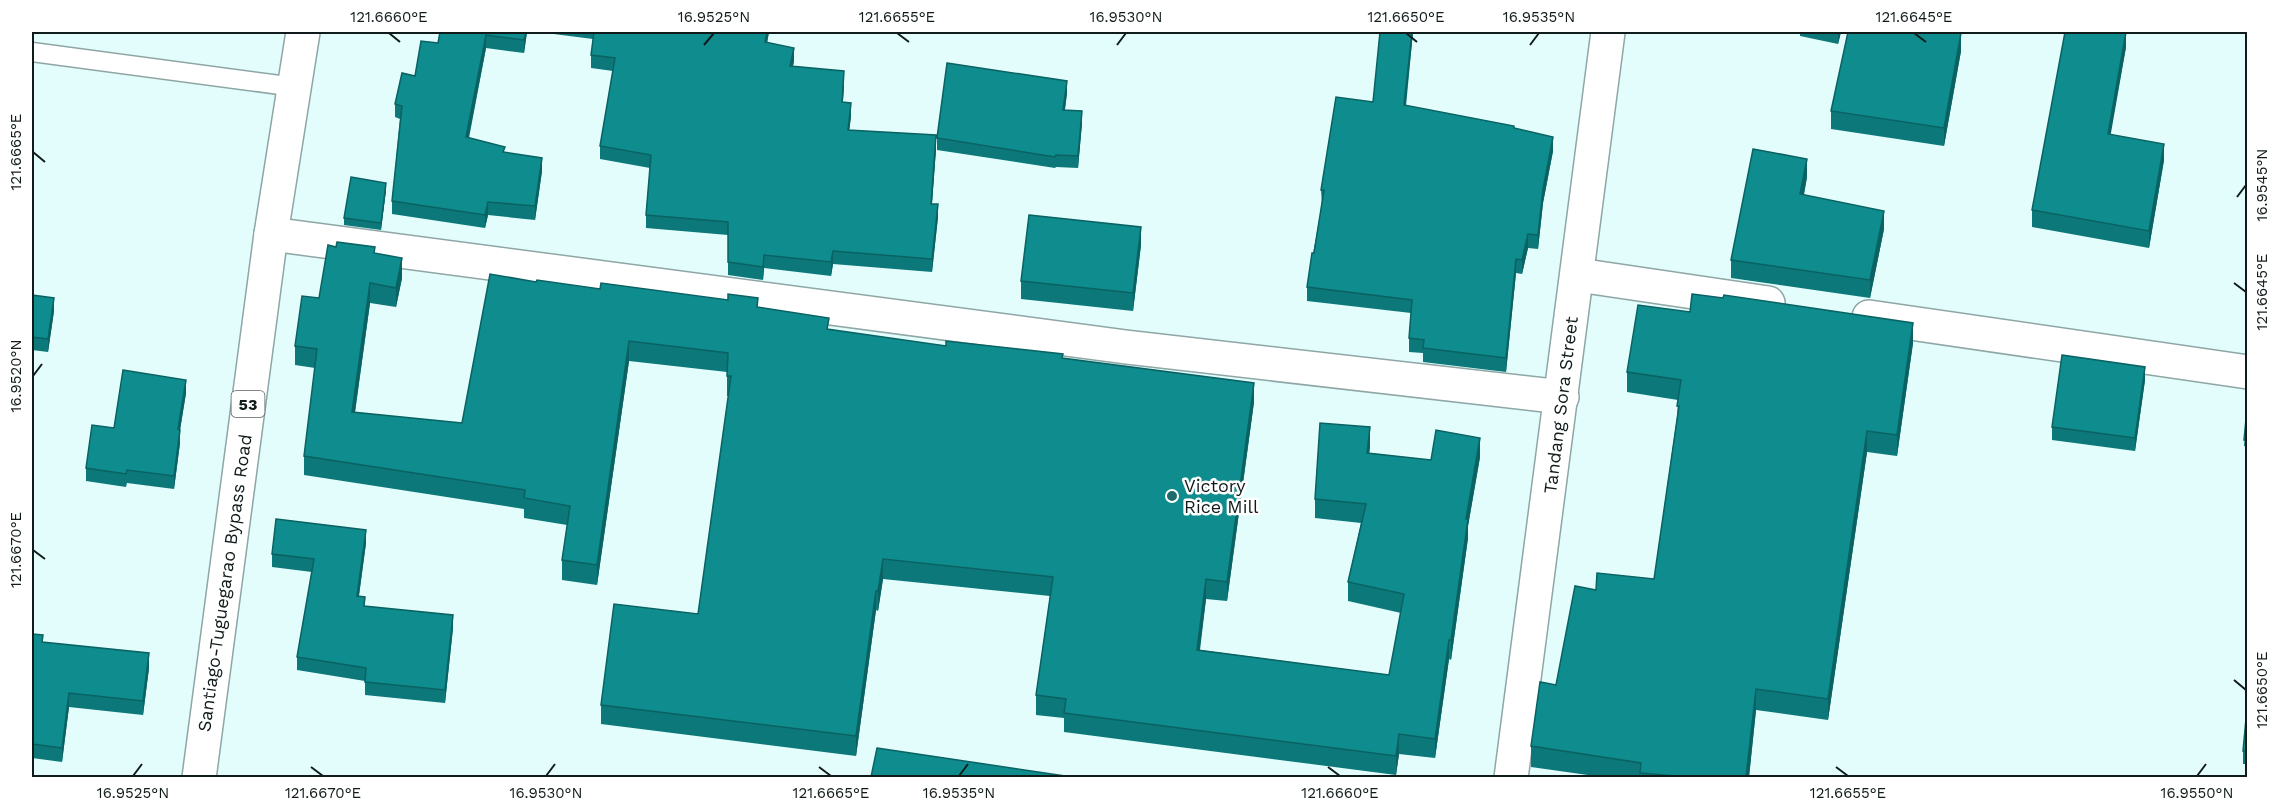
<svg xmlns="http://www.w3.org/2000/svg" width="2279" height="809" font-family="'Work Sans',sans-serif">
	<style>
		.lines { fill: none; stroke-linecap: round; stroke-linejoin: round }
		.lane-casing { stroke: #8ea6a5; stroke-width: 21 }
		.street-casing { stroke: #8ea6a5; stroke-width: 36 }
		.secondary-casing { stroke: #8ea6a5; stroke-width: 36 }
		.highway-casing { stroke: #8ea6a5; stroke-width: 36 }
		.lane { stroke: #fff; stroke-width: 18 }
		.street { stroke: #fff; stroke-width: 33 }
		.secondary { stroke: #fff; stroke-width: 33 }
		.highway { stroke: #fff; stroke-width: 33 }
		.wall { fill: #0d7879 }
		.shaded-wall { fill: #0a6263 }
		.building { fill: #0f8c8d; stroke: #0a6263; stroke-width: 1.5 }
		.ticks { fill: none; stroke: #111b1b; stroke-width: 2 }
		.poi-dot { fill: #1f6b6c; stroke: #fff; stroke-width: 2 }
		.labels { text-anchor: middle; stroke-width: 5; stroke-linejoin: round; paint-order: stroke }
		.shield { fill: #fff; stroke: #585f5f; stroke-width: 1.5 }
		.shield-label { font-size: 16px; font-weight: bold; fill: #111b1b }
		.street-label { font-size: 18px; fill: #111b1b; stroke: #fff }
		.poi-label { font-size: 18px; fill: #111b1b; stroke: #fff; text-anchor: start }
		.neatline { fill: none; stroke: #111b1b; stroke-width: 2 }
		.ticks-label { font-size: 15px; text-anchor: middle; fill: #111b1b }
	</style>
	<rect width="100%" height="100%" fill="#e3fdfc"/>
	<g class="lines">
		<g class="lane-casing">
			<path id="lane" d="M32 52 295 87"/>
		</g>
		<g class="street-casing">
			<path id="street" d="M271 234 1126 347 1562 397
				M1578 275 1768 303
				M1869 317 2248 372"/>
		</g>
		<g class="secondary-casing">
			<path id="secondary" d="M1511 778 1608 32"/>
		</g>
		<g class="highway-casing">
			<path id="highway" d="M199 778 271 234 303 32"/>
		</g>
		<use href="#lane" class="lane"/>
		<use href="#street" class="street"/>
		<use href="#secondary" class="secondary"/>
		<use href="#highway" class="highway"/>
	</g>
	<path class="wall" d="M440 32H527L524 53 486 48 469 138 505 152 542 171 535 220 488 215 485 228 392 214V201L400 119 395 117V104L438 43Z
		M538 32H769L767 42 794 61 793 66 844 84 843 102 851 116 849 130 936 149 932 204 938 217 932 272 833 264 831 276 764 268 763 280 728 275V235L646 228V215L650 168 600 159V146L613 71 591 68V55L593 39Z
		M1413 32 1406 106 1514 128 1553 151 1543 203 1538 249 1528 248 1522 274 1516 273 1506 372 1423 362V353L1409 352V338L1411 313 1307 301V287L1322 204 1321 190Z
		M1800 32H1841L1838 44 1800 36Z
		M2126 47 2110 134 2164 160 2149 248 2032 227V210Z
		M1961 51 1944 146 1831 129V111Z
		M1067 93 1065 110 1082 123 1078 168 1056 167 1055 168 937 150V138Z
		M1807 177 1804 195 1884 229 1870 298 1731 278V260Z
		M386 190 381 230 344 225V218Z
		M1141 245 1133 311 1021 299V281Z
		M375 253 402 278 396 307 370 303 355 413 462 423 536 282 758 307 829 330 946 346 1063 358 1254 402 1227 601 1206 599 1200 650 1389 675 1401 613 1348 601V582L1361 523 1315 518V499L1370 447 1369 453 1431 460 1480 457 1468 526V538L1451 660 1449 659 1435 758 1399 754 1396 775 1064 732V718L1036 715V695L1050 596 883 579 878 611 876 610 856 756 601 724V705L698 614 729 396H727V372L629 361 597 585 562 580V560L567 525 524 518V509L304 475V456L315 368 295 365V346L319 298Z
		M32 295 54 311 48 352 32 350Z
		M1913 343 1897 456 1867 452 1828 720 1756 710 1749 777H1602L1531 767V746L1556 685 1654 579 1677 417 1678 400 1627 392V372Z
		M2145 380 2135 451 2052 440V427Z
		M186 393 180 430V443L174 489 127 483 126 487 86 481V468L114 428Z
		M2247 409V447L2244 446Z
		M366 543 359 596 365 606 453 628 445 703 365 695V681L297 670V657L312 572 272 567V554Z
		M32 634 43 643 149 668 143 715 69 707 62 762 32 758Z
		M2247 708V764H2243V751Z"/>
	<path class="shaded-wall" d="M526 32H527L524 53V40Z
		M767 32H769L765 55V42Z
		M1412 32H1413L1404 119V105Z
		M1838 32H1841L1838 44Z
		M2126 32V47L2108 150V134Z
		M1961 33V51L1944 146V128Z
		M486 35V48L466 150V137Z
		M794 48V61L790 79V66Z
		M844 71V84L842 115V102Z
		M1067 81V93L1063 122V110Z
		M851 103V116L848 143V130Z
		M1082 111V123L1078 168V156Z
		M936 135V149L931 217V204Z
		M1553 137V151L1543 203 1538 249V235L1543 189Z
		M2164 144V160L2149 248V231Z
		M542 158V171L535 220V206Z
		M1807 159V177L1800 213V194Z
		M386 183V190L381 230V223Z
		M488 202V215L485 228V215Z
		M938 204V217L932 272V259Z
		M1884 211V229L1870 298V280Z
		M1141 227V245L1133 311V293Z
		M1528 234V248L1522 274V260Z
		M833 251V264L831 276V262Z
		M764 255V268L763 280V267Z
		M402 258V278L396 307V288Z
		M1516 259V273L1506 372V358Z
		M370 283V303L352 432V412Z
		M54 298V311L48 352V339Z
		M1913 323V343L1897 456V435Z
		M629 341V361L597 585V565Z
		M2145 367V380L2135 451V438Z
		M186 380V393L178 442V429Z
		M1254 383V402L1227 601V582Z
		M1370 427V447L1367 472V453Z
		M180 430V443L174 489V476Z
		M1867 431V452L1828 720V699Z
		M1480 438V457L1468 526V538L1451 660V640L1466 519Z
		M366 530V543L357 609V596Z
		M883 559V579L878 611V591Z
		M1206 579V599L1197 669V650Z
		M876 591V610L856 756V736Z
		M453 615V628L445 703V690Z
		M1449 640V659L1435 758V739Z
		M149 653V668L143 715V701Z
		M1756 689V710L1749 777H1746Z
		M69 693V707L62 762V748Z
		M1399 734V754L1396 775V756Z"/>
	<path class="building" d="M440 32H526L524 40 486 35 466 137 505 147 503 152 542 158 535 206 488 202 485 215 392 201 402 106 395 104 402 73 415 76 421 41 438 43Z
		M594 32H767L765 42 794 48 790 66 844 71 842 102 851 103 848 130 936 135 931 204H938L932 259 833 251 831 262 764 255 763 267 728 262V222L646 215 651 155 600 146 615 58 591 55Z
		M1380 32H1412L1404 105 1514 126V128L1553 137 1543 189 1538 235 1528 234 1522 260 1516 259 1506 358 1423 348 1424 340 1409 338 1412 300 1307 287 1312 253H1314L1324 190H1321L1336 97 1373 102Z
		M1848 32H1955L1961 33 1944 128 1831 111Z
		M2065 32H2126L2108 134 2164 144 2149 231 2032 210Z
		M947 63 1067 81 1063 110 1082 111 1078 156 1056 155 1055 157 937 138Z
		M1753 149 1807 159 1800 194 1884 211 1870 280 1731 260Z
		M351 177 386 183 381 223 344 218Z
		M1029 215 1141 227 1133 293 1021 281Z
		M337 242 375 247 374 253 402 258 396 288 370 283 352 412 462 423 490 274 536 282 537 280 600 289 601 283 728 300V294L758 298 757 307 829 318 827 329 946 346V341L1063 354 1062 358 1254 383 1227 582 1206 579 1197 650 1389 675 1404 594 1348 582 1366 504 1315 499 1320 423 1370 427 1367 453 1431 460 1436 430 1480 438 1466 519H1468L1451 640H1449L1435 739 1399 734 1396 756 1064 713 1066 699 1036 695 1053 577 883 559 878 591H876L856 736 601 705 614 604 698 614 731 376H727L728 353 629 341 597 565 562 560 570 506 524 498 525 490 304 456 317 349 295 346 302 296 319 298 328 245 336 247Z
		M1692 294 1723 298 1724 295 1913 323 1897 435 1867 431 1828 699 1756 689 1746 777H1687L1640 773 1641 763 1531 746 1540 682 1556 685 1575 586 1596 590 1597 573 1654 579 1679 406H1677L1681 380 1627 372 1638 305 1690 312Z
		M32 295 54 298 48 339 32 337Z
		M2062 355 2145 367 2135 438 2052 427Z
		M123 370 186 380 178 429 180 430 174 476 127 470 126 474 86 468 92 425 114 428Z
		M2247 409V440H2244Z
		M276 519 366 530 357 596 365 597 364 606 453 615 445 690 365 682 366 668 297 657 314 559 272 554Z
		M32 634 43 635 42 642 149 653 143 701 69 693 62 748 32 744Z
		M2247 708V751H2243Z
		M877 748 1072 777H871Z"/>
	<path class="ticks" d="M389 33 400 42M897 33 909 42M1406 33 1417 42M1914 33 1926 42M704 45 714 33M1117 45 1126 33M1530 45 1539 33M33 152 45 162M2237 197 2246 185M2234 283 2246 292M33 376 42 364M33 550 45 559M2234 680 2246 690M311 767 323 776M819 767 831 776M1328 767 1340 776M1836 767 1848 776M133 776 142 764M546 776 555 764M959 776 968 764M2197 776 2206 764"/>
	<circle class="poi-dot" cx="1172" cy="496" r="6"/>
	<g class="labels">
		<rect class="shield" x="231.5" y="391" width="33" height="26" rx="4.5"/>
		<g class="shield-label">
			<text x="248" y="410">53</text>
		</g>
		<g class="street-label">
			<text transform="translate(1561 405) rotate(-83)" y="6">Tandang Sora Street</text>
			<text transform="translate(225 583) rotate(-82)" y="6">Santiago-Tuguegarao Bypass Road</text>
		</g>
		<g class="poi-label">
			<text x="1184" y="492">Victory<tspan x="1184" dy="21">Rice Mill</tspan></text>
		</g>
	</g>
	<rect width="2279" height="809" fill="none" stroke="#ffffff" stroke-width="66"/>
	<rect x="33" y="33" width="2213" height="743" class="neatline"/>
	<g class="ticks-label">
		<text x="389" y="22">121.6660°E</text>
		<text x="714" y="22">16.9525°N</text>
		<text x="897" y="22">121.6655°E</text>
		<text x="1126" y="22">16.9530°N</text>
		<text x="1406" y="22">121.6650°E</text>
		<text x="1539" y="22">16.9535°N</text>
		<text x="1914" y="22">121.6645°E</text>
		<text transform="translate(16 152) rotate(-90)" y="5">121.6665°E</text>
		<text transform="translate(2262 185) rotate(-90)" y="5">16.9545°N</text>
		<text transform="translate(2262 292) rotate(-90)" y="5">121.6645°E</text>
		<text transform="translate(16 376) rotate(-90)" y="5">16.9520°N</text>
		<text transform="translate(16 550) rotate(-90)" y="5">121.6670°E</text>
		<text transform="translate(2262 690) rotate(-90)" y="5">121.6650°E</text>
		<text x="133" y="798">16.9525°N</text>
		<text x="323" y="798">121.6670°E</text>
		<text x="546" y="798">16.9530°N</text>
		<text x="831" y="798">121.6665°E</text>
		<text x="959" y="798">16.9535°N</text>
		<text x="1340" y="798">121.6660°E</text>
		<text x="1848" y="798">121.6655°E</text>
		<text x="2197" y="798">16.9550°N</text>
	</g>
</svg>
